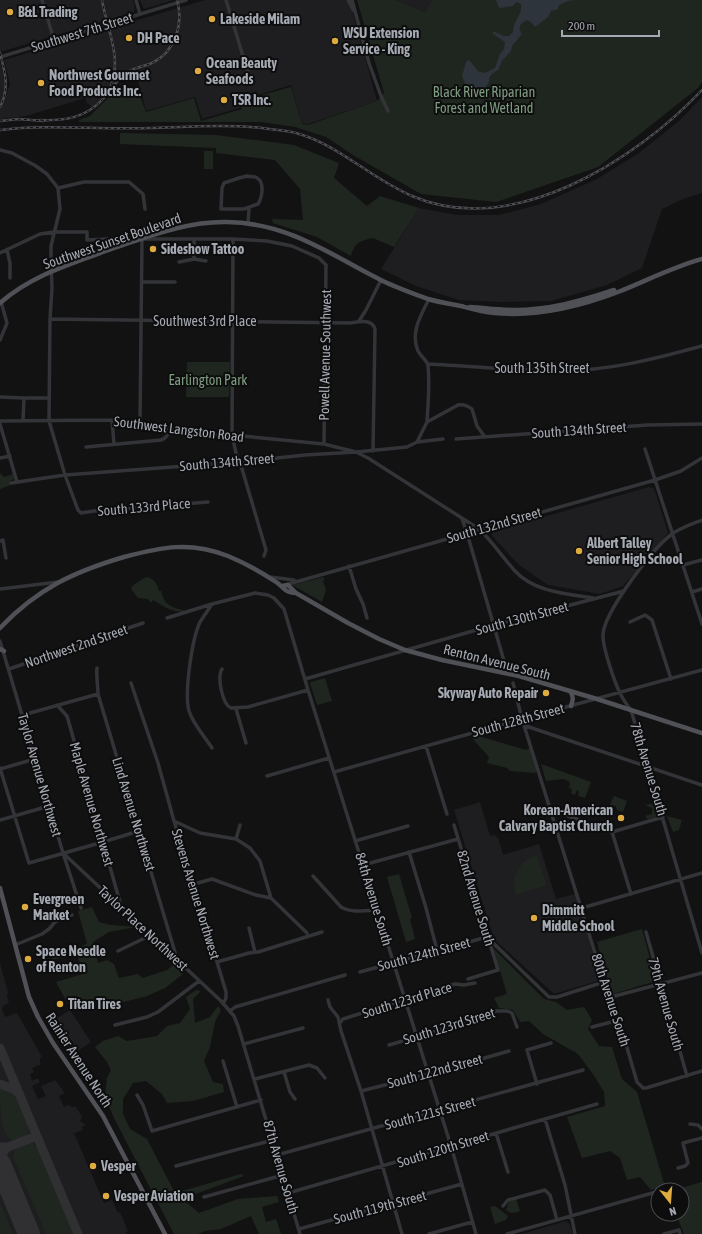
<svg xmlns="http://www.w3.org/2000/svg" width="702" height="1234" font-family="'Asap Condensed',sans-serif">
	<style>
		.built { fill: #1e1e20 }
		.green { fill: #1f2620 }
		.water { fill: #2d343b }
		.lines { fill: none; stroke-linecap: round; stroke-linejoin: round }
		.taxiway { stroke: #303033; stroke-width: 9 }
		.runway { stroke: #303033; stroke-width: 22 }
		.minor { stroke: #333438; stroke-width: 3.5 }
		.major { stroke: #505157; stroke-width: 4.5 }
		.rail-casing { stroke: #4d4e53; stroke-width: 2.5 }
		.rail { stroke: #0d0d0e; stroke-width: 1; stroke-dasharray: 3; stroke-linecap: butt }
		.poi-dot { fill: #deab40; stroke: #0d0d0e; stroke-width: 1.5 }
		.labels { text-anchor: middle; stroke-width: 4; stroke-linejoin: round; paint-order: stroke }
		.poi-label { font-size: 14px; font-weight: bold; fill: #a5a9b2; stroke: #0d0d0e; text-anchor: start }
		.street-label { font-size: 14px; fill: #a5a9b2; stroke: #0d0d0e }
		.park-label { font-size: 14px; fill: #7e9c80; stroke: #0d0d0e }
	</style>
	<rect width="100%" height="100%" fill="#121213"/>
	<path class="built" d="M0 0H133L135 8 134 12 0 52Z
		M140 0H174L144 9Z
		M205 0H348L351 6 377 101 308 124 302 123 291 85 258 95 260 102 202 119 195 97 146 111 136 73 123 78 95 109 87 103 85 98 26 116 0 119V109L6 96 10 84 4 60Z
		M395 0H432L425 12Z
		M0 61 6 84 5 93 0 104Z
		M702 97V193L683 199 662 209 642 268 607 285 551 301 501 302 459 300 416 286 381 269 419 208 457 215H499L541 204 597 179 639 153 679 121Z
		M649 487 653 488 655 491 668 533 623 586 600 594 548 585 519 565 492 536V532L494 531Z
		M480 802 490 836 494 835 498 838 503 855 539 844 556 899 575 894 601 980 554 994 494 939 454 810Z
		M0 963 8 993 7 996 9 1003 3 1006 2 1009 5 1017 17 1013 42 1057 40 1058V1065L32 1068 34 1072 30 1074 32 1081 38 1078 40 1082 32 1086 38 1099 46 1096 41 1086 55 1080 65 1093 59 1096 64 1107 67 1105 71 1106V1107H76L82 1117 80 1121 86 1125 82 1127 83 1130 74 1133 104 1203 112 1200 118 1213 120 1212 128 1231 126 1232 127 1234H0Z
		M70 1010 91 1042 72 1055 51 1024 49 1023Z
		M566 1221 569 1223 573 1234H522Z"/>
	<path class="green" d="M357 0H395L425 12 432 0H702V82L698 88 598 167 496 202 421 194 353 155 326 137 295 127 261 122H79V120L90 116 110 96 138 91 146 112 194 98 201 121 242 109 240 101 291 87 302 124 308 125 377 101 384 93Z
		M120 133 216 135 294 145 339 163 334 178 367 206 380 196 419 208 394 247 373 238C360 241 355 242 351 256L317 237 273 223 272 219 303 220 300 189 275 160 216 153V148L120 144Z
		M204 151H213V169H204Z
		M187 362H230L229 397H186Z
		M0 473 4 477 13 474 14 479 10 481 11 485 0 489Z
		M148 577C155 580 157 584 159 591H161C165 607 172 607 186 611 174 614 163 606 153 600L151 603 148 599 138 598 131 589 132 586 144 578Z
		M324 577V580L323 581 326 590 322 602 292 585Z
		M325 678 332 701 317 705 310 683 311 682Z
		M478 736 526 750 530 748 537 771 535 773 510 771 507 768 487 763 489 757 472 738Z
		M541 764 591 782 585 798 578 796 579 791 577 790 575 795 571 793 572 789 568 787 570 786 569 781 563 779 546 781Z
		M614 796 627 801 623 812 617 810 616 806 610 805Z
		M656 803 659 814 658 816 648 819 645 816 652 814V808L645 805Z
		M667 816 682 820 679 830 673 832Z
		M537 855 546 884 544 886 516 895C510 876 519 861 537 855Z
		M399 874 412 918 410 919 415 939 406 942 387 877Z
		M92 907 99 922 111 925 136 927 109 932 93 942 98 963 107 960 114 964 119 978 138 974 143 978 167 970 174 964 183 974 165 988 147 996 104 1007 89 1003 71 1010 56 982 83 974 77 954 52 960 51 956 87 944 78 911Z
		M642 929 656 981 613 994 610 988 597 942Z
		M493 948 544 999 556 1002 567 1010 584 1007 592 1020 588 1029 599 1046 612 1047 622 1079 637 1092 666 1190H661L659 1188 651 1190 640 1177 627 1180 620 1158 610 1151 582 1158 567 1117 605 1106 604 1092 593 1074 578 1054 543 1034 529 1021 520 1022 513 1010 499 1008 494 998 507 994Z
		M196 990 201 991 193 999 195 1023 210 1017 218 1006 221 1010 215 1022 210 1047 204 1061 213 1082 223 1084 224 1092 193 1101 167 1103 162 1094 146 1081 133 1083 123 1099V1114L130 1129 147 1139 175 1193 241 1174 244 1176 182 1199 199 1213 238 1199 277 1196 279 1202 262 1207 266 1222 276 1219 281 1234H259L251 1216 221 1229 205 1231 198 1234H174L114 1118 105 1096 107 1078 111 1070 107 1062 95 1047 103 1041 118 1036 127 1041 157 1036 167 1026 180 1023 190 1009 186 997Z
		M0 1088 15 1096 29 1127 28 1135C0 1158 0 1107 0 1088Z
		M28 1143H32L38 1149 73 1234H46L14 1159C13 1146 18 1147 28 1143Z
		M702 1182V1234H684L676 1214H682V1190H674Z
		M516 1199 520 1211C514 1213 511 1214 506 1210L509 1202Z
		M0 1203 13 1234H0Z
		M495 1206 508 1216 506 1220 495 1224 490 1207Z"/>
	<path class="water" d="M496 0H574L568 1 559 5 558 9 551 11 548 17 535 27 531 22 527 20C520 23 517 28 522 34L512 46 511 51 502 61 498 70 492 74 489 78V82L485 88 480 90 468 92 464 90 466 86 462 76 466 62 469 60 478 71 485 73 495 68 500 54 504 49 505 42 493 34V31L504 36H509L513 32C513 20 522 17 521 4L516 2 513 6 499 8Z"/>
	<g class="lines">
		<path class="taxiway" d="M0 1048 78 1234
			M0 1084 15 1090 20 1095
			M0 1147H8L37 1136
			M1 1167C0 1159 1 1152 8 1147
			M0 1171 5 1176"/>
		<path class="runway" d="M0 1164 29 1234"/>
		<path class="minor" d="M42 0 54 40
			M136 0 140 14
			M226 0 249 76
			M348 0 354 11
			M352 0 369 63 381 96 388 111
			M0 57 186 0
			M0 150 12 153 36 166 47 174 58 188 60 209 51 246V259L52 288 50 319 49 421 65 475 78 510 81 513 94 511 208 502
			M247 176C250 177 255 176 257 178 265 182 262 198 258 204L244 209H221L222 188 224 183 239 178Z
			M58 188 84 182H129L143 194 145 209
			M248 223 249 209
			M194 239V259
			M233 239 232 435 236 453 240 462 266 550 264 556
			M7 250 10 263V278
			M0 253 40 234 54 232H87V240L107 239 127 243
			M179 262 194 259 206 261
			M142 282H175
			M50 319 350 323C358 322 372 318 375 329L373 451
			M359 321 366 310 381 280
			M0 340 7 323 1 302
			M428 364C472 366 515 371 559 371 608 371 655 359 702 346
			M0 397 24 398 23 421
			M24 398H49
			M112 420 114 444
			M0 421 112 420 140 422 191 433 213 435H232L324 444 356 452 368 458 479 529C493 542 503 558 515 571 534 592 567 594 593 598
			M140 422 142 239H233L267 241 292 246 319 258 326 265 324 444
			M427 422C428 404 430 385 428 366 428 361 421 357 418 351 410 333 421 315 429 299
			M0 424 17 482
			M456 439 647 425 702 424
			M417 442 427 422 458 405C463 404 467 405 472 409L477 426 485 437
			M86 447 161 440C167 438 168 434 170 429
			M645 449 702 624
			M0 458 10 456
			M11 483 65 475 240 462 305 455 356 452 407 447 417 442 443 439
			M462 519 467 533 504 661
			M702 520C692 524 680 528 672 534 653 548 605 611 603 634 602 646 615 684 621 695 624 701 627 705 631 710L702 953
			M0 541 3 540 6 558
			M683 565 702 560
			M349 566 356 589 363 604 367 618
			M270 577 294 580
			M285 585 655 480 681 471 702 458
			M0 589 58 582
			M692 592 702 589
			M212 604C208 610 204 616 200 622 192 639 184 693 189 711 193 724 205 737 212 748
			M167 618 212 604 255 593 268 595 274 598 284 609 308 690 451 1146 476 1234
			M630 622 645 615 652 620 671 679
			M0 641 63 853 81 908
			M97 668C96 677 98 685 98 694L177 959
			M9 669 143 623
			M222 669C217 677 222 704 231 708L248 707 308 690
			M305 679 494 625 624 591
			M131 683 158 763 174 821 215 955 226 992V998L223 1004
			M513 683 522 719 604 982 619 1020 637 1082 643 1088H646L702 1071
			M57 705 67 716 85 779 90 804 103 842 121 906
			M236 709 246 743
			M23 715 98 694
			M526 726 702 785
			M426 746 447 814
			M0 768 29 863 103 842 139 831
			M0 769 35 759
			M334 772 522 719 702 670
			M267 776 329 758
			M552 810 612 832 663 817
			M0 820 49 806
			M174 821 200 833 236 839 250 848 260 861 271 898 307 933
			M454 825 498 970 468 979
			M612 832 631 894
			M236 839 240 825
			M355 841 408 826
			M409 852 426 908 437 950
			M63 853 221 1001 234 1016 238 1026 300 1234
			M363 865 458 839
			M313 876 341 907C351 913 365 911 377 910
			M194 884 212 879 256 895 271 898
			M582 908 702 873
			M249 928 255 952
			M646 932 687 1076
			M488 938 549 997H557L604 982
			M15 945 42 934 49 929 55 922 72 915
			M118 951 151 935
			M217 962 249 953 258 952 322 932
			M360 972 487 937
			M611 997 702 973
			M328 1000 330 1007 338 1017 341 1031 361 1091 402 1234
			M230 1011 235 1007 345 975
			M340 1023 343 1019 455 984 464 985 475 983
			M115 1025 147 1017 158 1012 199 981
			M592 1027 619 1020
			M244 1044 303 1028
			M389 1045 468 1022 496 1011H507L512 1013 517 1027
			M223 1061 237 1107
			M284 1072 290 1092 295 1099
			M255 1079 309 1065 317 1068 325 1078
			M537 1084 527 1050 551 1043
			M361 1091 429 1074 509 1051
			M137 1095 143 1105 152 1131 261 1100
			M545 1119 565 1185 575 1234
			M690 1124 698 1125 702 1129
			M496 1133 508 1172
			M277 1155 583 1070
			M176 1166 273 1140
			M678 1168 685 1166 688 1163 683 1143 702 1138
			M288 1193 597 1104
			M204 1197 283 1175
			M503 1206 508 1200 545 1190 550 1195 557 1220
			M299 1229 462 1184
			M429 1234 472 1222
			M507 1234 656 1192
			M664 1234 679 1230 680 1234"/>
		<path class="major" d="M0 303C33 274 74 263 114 248 150 236 188 221 227 222 287 223 328 253 379 279 394 287 412 293 428 299 438 302 450 304 461 306 472 309 482 312 494 313 536 317 579 307 618 292 646 281 673 267 702 259
			M470 307C485 308 499 310 514 310 549 310 581 301 614 290
			M282 586 288 585 296 593 348 623 379 639 405 650 442 660 519 676 597 699 702 733
			M0 628C37 589 73 572 124 557 162 547 190 541 228 556 245 563 261 572 276 582 280 584 283 589 287 591 290 593 292 593 296 593
			M0 649 4 651
			M570 691C574 697 573 700 571 706
			M0 888 29 997 38 1017 53 1043 103 1116 165 1234"/>
		<g class="rail-casing">
			<path id="rail" d="M102 0C107 30 122 56 111 86
				M0 53C5 72 10 88 0 107
				M40 120C65 121 86 118 104 98 111 91 116 81 123 75 131 68 142 67 152 63 175 52 184 24 177 0
				M0 121 18 119 44 121
				M0 130C49 124 99 130 148 128 186 127 224 124 262 128 273 130 285 130 296 133 340 145 371 179 412 196 512 239 635 161 702 90"/>
		</g>
		<use href="#rail" class="rail"/>
	</g>
	<g class="poi-dot">
		<circle cx="10" cy="12" r="4"/>
		<circle cx="212" cy="19" r="4"/>
		<circle cx="129" cy="38" r="4"/>
		<circle cx="335" cy="41" r="4"/>
		<circle cx="198" cy="71" r="4"/>
		<circle cx="41" cy="83" r="4"/>
		<circle cx="224" cy="100" r="4"/>
		<circle cx="153" cy="249" r="4"/>
		<circle cx="579" cy="551" r="4"/>
		<circle cx="546" cy="693" r="4"/>
		<circle cx="621" cy="818" r="4"/>
		<circle cx="25" cy="907" r="4"/>
		<circle cx="534" cy="918" r="4"/>
		<circle cx="28" cy="959" r="4"/>
		<circle cx="60" cy="1004" r="4"/>
		<circle cx="93" cy="1166" r="4"/>
		<circle cx="106" cy="1196" r="4"/>
	</g>
	<g class="labels">
		<g class="poi-label">
			<text x="18" y="17">B&amp;L Trading</text>
			<text x="220" y="24">Lakeside Milam</text>
			<text x="343" y="38">WSU Extension<tspan x="343" dy="16">Service - King</tspan></text>
			<text x="137" y="43">DH Pace</text>
			<text x="206" y="68">Ocean Beauty<tspan x="206" dy="16">Seafoods</tspan></text>
			<text x="49" y="80">Northwest Gourmet<tspan x="49" dy="16">Food Products Inc.</tspan></text>
			<text x="232" y="105">TSR Inc.</text>
			<text x="161" y="254">Sideshow Tattoo</text>
			<text x="587" y="548">Albert Talley<tspan x="587" dy="16">Senior High School</tspan></text>
			<text x="538" y="698" text-anchor="end">Skyway Auto Repair</text>
			<text x="613" y="815" text-anchor="end">Korean-American<tspan x="613" dy="16">Calvary Baptist Church</tspan></text>
			<text x="33" y="904">Evergreen<tspan x="33" dy="16">Market</tspan></text>
			<text x="542" y="915">Dimmitt<tspan x="542" dy="16">Middle School</tspan></text>
			<text x="36" y="956">Space Needle<tspan x="36" dy="16">of Renton</tspan></text>
			<text x="68" y="1009">Titan Tires</text>
			<text x="101" y="1171">Vesper</text>
			<text x="114" y="1201">Vesper Aviation</text>
		</g>
		<g class="street-label">
			<text transform="translate(82 32) rotate(-17)" y="5">Southwest 7th Street</text>
			<text transform="translate(112 241) rotate(-19)" y="5">Southwest Sunset Boulevard</text>
			<text x="205" y="326">Southwest 3rd Place</text>
			<text transform="translate(325 355) rotate(-89)" y="5">Powell Avenue Southwest</text>
			<text x="542" y="373">South 135th Street</text>
			<text transform="translate(179 429) rotate(7)" y="5">Southwest Langston Road</text>
			<text transform="translate(579 430) rotate(-4)" y="5">South 134th Street</text>
			<text transform="translate(227 462) rotate(-5)" y="5">South 134th Street</text>
			<text transform="translate(144 507) rotate(-5)" y="5">South 133rd Place</text>
			<text transform="translate(494 525) rotate(-16)" y="5">South 132nd Street</text>
			<text transform="translate(522 618) rotate(-15)" y="5">South 130th Street</text>
			<text transform="translate(76 646) rotate(-19)" y="5">Northwest 2nd Street</text>
			<text transform="translate(497 662) rotate(14)" y="5">Renton Avenue South</text>
			<text transform="translate(518 720) rotate(-15)" y="5">South 128th Street</text>
			<text transform="translate(649 769) rotate(73)" y="5">78th Avenue South</text>
			<text transform="translate(40 775) rotate(74)" y="5">Taylor Avenue Northwest</text>
			<text transform="translate(92 804) rotate(74)" y="5">Maple Avenue Northwest</text>
			<text transform="translate(134 814) rotate(73)" y="5">Lind Avenue Northwest</text>
			<text transform="translate(196 894) rotate(73)" y="5">Stevens Avenue Northwest</text>
			<text transform="translate(476 898) rotate(73)" y="5">82nd Avenue South</text>
			<text transform="translate(374 899) rotate(73)" y="5">84th Avenue South</text>
			<text transform="translate(143 928) rotate(43)" y="5">Taylor Place Northwest</text>
			<text transform="translate(424 954) rotate(-15)" y="5">South 124th Street</text>
			<text transform="translate(407 1000) rotate(-17)" y="5">South 123rd Place</text>
			<text transform="translate(611 1000) rotate(72)" y="5">80th Avenue South</text>
			<text transform="translate(666 1004) rotate(74)" y="5">79th Avenue South</text>
			<text transform="translate(449 1026) rotate(-17)" y="5">South 123rd Street</text>
			<text transform="translate(79 1060) rotate(57)" y="5">Rainier Avenue North</text>
			<text transform="translate(435 1071) rotate(-15)" y="5">South 122nd Street</text>
			<text transform="translate(430 1113) rotate(-15)" y="5">South 121st Street</text>
			<text transform="translate(443 1149) rotate(-17)" y="5">South 120th Street</text>
			<text transform="translate(281 1167) rotate(74)" y="5">87th Avenue South</text>
			<text transform="translate(380 1207) rotate(-15)" y="5">South 119th Street</text>
		</g>
		<g class="park-label">
			<text x="484" y="97">Black River Riparian<tspan x="484" dy="16">Forest and Wetland</tspan></text>
			<text x="208" y="385">Earlington Park</text>
		</g>
	</g>
	<g transform="translate(670 1202) rotate(163)"><circle r="19" fill="#0d0d0e" stroke="#4a4b50"/>
	<path d="M0-3L7 15L0 10L-7 15Z" fill="#deab40"/>
	<text y="-6" font-size="11" font-weight="bold" text-anchor="middle" fill="#a5a9b2">N</text>
	</g>
	<path d="M562 30v6h97v-6" fill="none" stroke="#a5a9b2" stroke-width="2"/>
	<text x="568" y="30" font-size="12" fill="#a5a9b2" stroke="#0d0d0e" stroke-width="3" paint-order="stroke">200 m</text>
</svg>
